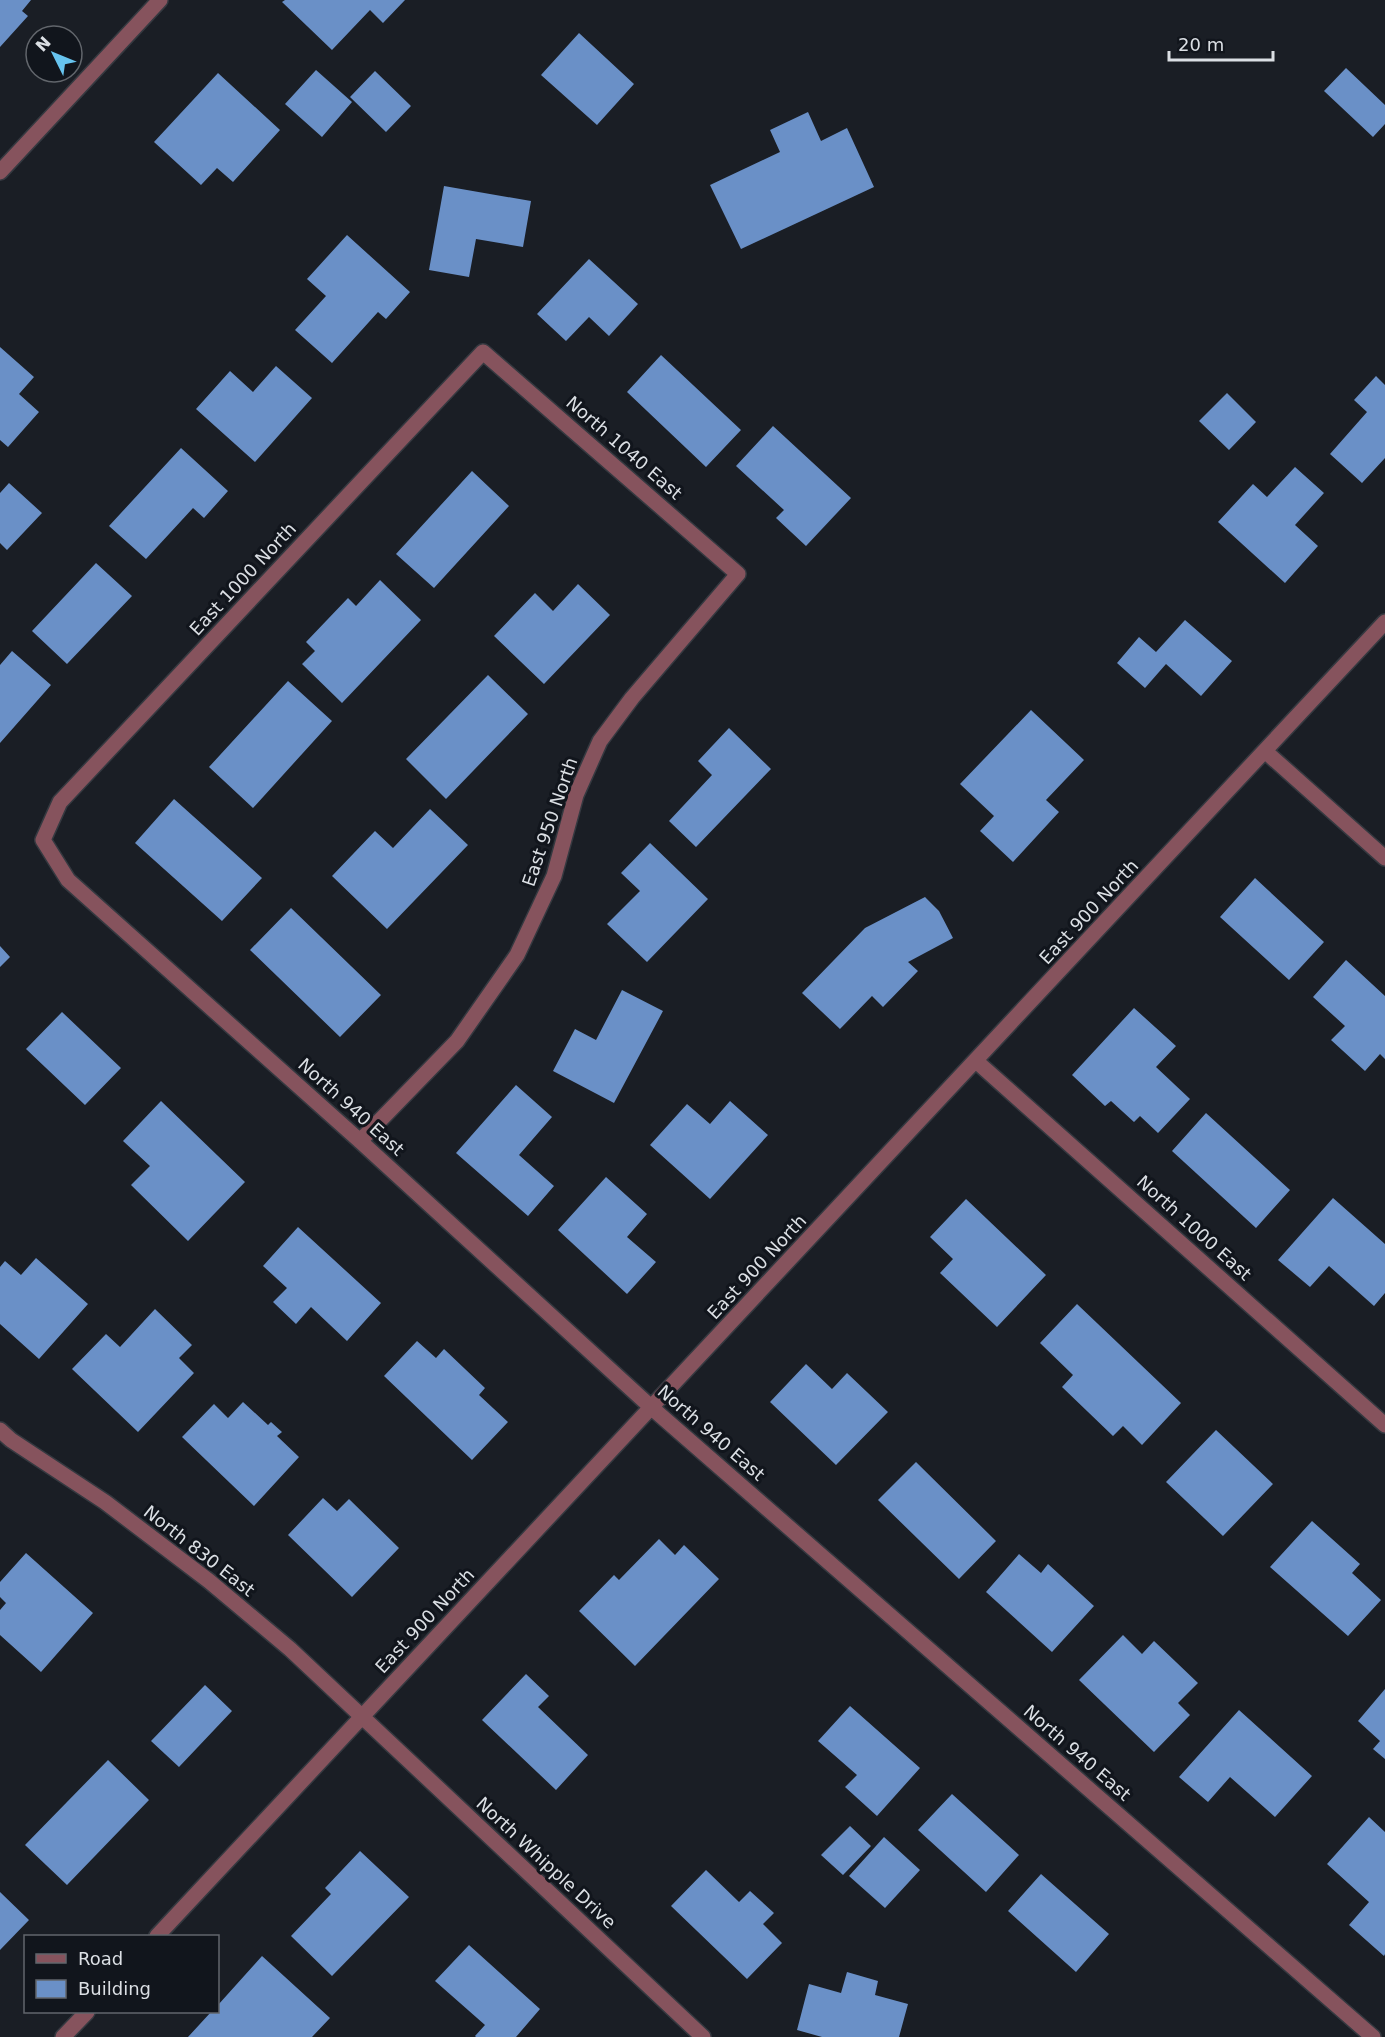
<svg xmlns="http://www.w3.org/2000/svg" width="1385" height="2037" font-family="'DejaVu Sans',sans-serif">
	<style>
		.building { fill: #6a90c7 }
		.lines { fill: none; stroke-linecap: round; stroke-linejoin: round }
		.minor-casing { stroke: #353940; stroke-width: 18 }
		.minor { stroke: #86535d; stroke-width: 15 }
		.labels { text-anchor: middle; stroke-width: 6; stroke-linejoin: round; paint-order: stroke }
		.street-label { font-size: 18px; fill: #dbdfe4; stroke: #11151c }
	</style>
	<rect width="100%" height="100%" fill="#1a1e25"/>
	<path class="building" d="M0 0H31L22 11 28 16 0 47Z
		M285 0H405L383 23 370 10 332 50 282 2Z
		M579 33 634 84 597 125 541 75Z
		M1346 68 1385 105V124L1373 137 1324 91Z
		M316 70 352 102 322 137 285 104Z
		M375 71 411 106 386 132 350 97Z
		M218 73 280 130 233 182 217 168 201 185 154 142Z
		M808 112 821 141 847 128 874 187 741 249 710 185 780 152 770 130Z
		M444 186 531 201 523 247 476 239 469 277 429 270Z
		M347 235 410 292 386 319 378 312 332 363 295 330 326 296 307 279Z
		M589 259 638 304 609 336 589 317 566 341 537 314Z
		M0 347 34 377 19 394 39 412 8 447 0 440Z
		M661 355 741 430 706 467 627 392Z
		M276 366 312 398 255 462 196 409 230 371 253 392Z
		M1376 376 1385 385V458L1362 483 1330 454 1367 412 1354 400Z
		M1227 393 1256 422 1229 450 1199 421Z
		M773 426 851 498 806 546 776 518 784 510 736 466Z
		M181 448 228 491 204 518 193 508 146 559 109 526Z
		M1295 467 1324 493 1295 525 1318 546 1285 583 1218 522 1253 484 1267 497Z
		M472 471 509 506 434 588 396 554Z
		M9 483 42 513 7 550 0 543V493Z
		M96 563 132 596 67 664 32 631Z
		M380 580 421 620 342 703 302 664 315 651 306 642 348 598 356 606Z
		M578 584 610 615 544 684 494 636 535 593 553 611Z
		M1185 620 1232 661 1201 696 1166 664 1145 688 1117 663 1139 637 1156 652Z
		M12 651 51 685 0 743V665Z
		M488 675 528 714 446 799 406 759Z
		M288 681 332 721 253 808 209 767Z
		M1031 710 1084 760 1046 800 1059 812 1013 862 980 831 994 816 960 784Z
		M729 728 771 769 696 847 669 821 712 775 698 761Z
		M174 799 262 878 222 921 135 843Z
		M430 809 468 845 387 929 332 876 375 831 393 848Z
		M650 843 708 899 647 962 607 924 640 891 621 873Z
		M1255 878 1324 942 1289 980 1220 917Z
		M925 897 939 911 953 938 908 962 918 971 883 1007 872 996 840 1029 802 993 865 928Z
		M291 908 381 995 340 1037 250 950Z
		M0 946 10 957 0 967Z
		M1346 960 1385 996V1059L1380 1054 1365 1071 1331 1040 1345 1026 1313 997Z
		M622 990 663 1011 614 1103 553 1071 575 1029 596 1040Z
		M1134 1008 1176 1046 1156 1067 1190 1099 1158 1133 1140 1116 1134 1122 1111 1101 1105 1106 1072 1075Z
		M62 1012 121 1068 85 1105 26 1049Z
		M516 1085 552 1117 519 1155 554 1186 528 1216 456 1153Z
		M161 1101 245 1182 188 1241 131 1185 150 1166 123 1141Z
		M730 1101 768 1135 710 1199 650 1145 687 1104 710 1124Z
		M1206 1113 1290 1190 1256 1228 1172 1151Z
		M606 1177 647 1214 627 1237 656 1262 627 1294 558 1230Z
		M1333 1198 1385 1244V1293L1374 1306 1329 1266 1310 1287 1278 1260Z
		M966 1199 1046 1275 997 1327 940 1273 953 1259 930 1237Z
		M298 1227 381 1303 347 1341 311 1307 296 1324 273 1302 287 1288 263 1266Z
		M36 1258 88 1304 39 1359 0 1324V1267L5 1261 21 1275Z
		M1077 1304 1181 1403 1142 1445 1123 1426 1113 1436 1062 1387 1073 1375 1040 1343Z
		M155 1309 192 1345 179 1358 194 1373 138 1432 72 1369 106 1334 120 1347Z
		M417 1341 436 1358 444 1349 485 1388 479 1395 508 1422 472 1460 384 1376Z
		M806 1364 832 1389 847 1373 888 1412 836 1465 770 1402Z
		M243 1402 268 1425 271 1422 282 1432 277 1436 299 1457 254 1506 182 1437 214 1404 228 1418Z
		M1216 1430 1273 1484 1223 1536 1166 1482Z
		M916 1462 996 1541 959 1579 878 1500Z
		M323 1498 337 1511 349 1499 399 1548 352 1597 288 1535Z
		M1312 1521 1360 1564 1352 1573 1381 1600 1348 1636 1270 1567Z
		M659 1539 675 1555 684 1545 719 1579 635 1666 579 1611 614 1575 619 1580Z
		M26 1553 93 1613 41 1672 0 1635V1610L6 1603 0 1597V1582Z
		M1019 1554 1041 1573 1048 1564 1094 1606 1052 1652 986 1592Z
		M1123 1635 1142 1654 1154 1641 1198 1683 1178 1703 1190 1715 1154 1752 1079 1680Z
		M526 1674 549 1696 538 1707 588 1755 556 1790 482 1720Z
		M205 1685 232 1711 179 1767 151 1741Z
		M1385 1689V1759L1373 1749 1380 1741 1358 1721Z
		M850 1706 920 1768 877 1816 845 1787 857 1775 818 1741Z
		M1239 1710 1312 1776 1275 1817 1230 1777 1208 1802 1179 1777Z
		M108 1760 149 1800 67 1885 25 1845Z
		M952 1794 1019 1855 986 1892 918 1830Z
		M1369 1817 1385 1832V1954L1384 1956 1349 1925 1369 1902 1327 1864Z
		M850 1826 871 1846 843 1875 821 1855Z
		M884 1837 920 1870 885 1908 849 1876Z
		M360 1851 409 1897 332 1976 291 1936 331 1894 325 1888Z
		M706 1870 739 1902 750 1891 774 1913 763 1924 782 1943 747 1979 671 1906Z
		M1041 1874 1109 1934 1076 1972 1008 1911Z
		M0 1892 29 1920 0 1950Z
		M469 1945 540 2009 516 2037H476L475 2036 485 2025 435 1981Z
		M262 1956 330 2018 312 2037H188L211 2012H218V2005Z
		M847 1972 878 1981 875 1995 908 2004 899 2037H822L797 2030 809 1984 841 1993Z"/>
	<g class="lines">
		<g class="minor-casing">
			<path id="minor" d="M0 172 160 0
				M1266 752 1385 858
				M976 1061 1385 1425
				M360 1141 457 1041 517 955 554 876 576 795 600 741 632 698 738 574 483 352 60 802 43 840 68 880 360 1141 652 1408 1373 2037
				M0 1430 11 1440 105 1502 209 1581 290 1649 703 2037
				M157 1936 1385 622
				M63 2037 87 2012"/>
		</g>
		<use href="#minor" class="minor"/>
	</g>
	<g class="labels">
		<g class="street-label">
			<text transform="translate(624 448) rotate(41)" y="6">North 1040 East</text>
			<text transform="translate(243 579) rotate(-47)" y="6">East 1000 North</text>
			<text transform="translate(550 822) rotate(-71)" y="6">East 950 North</text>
			<text transform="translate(1089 912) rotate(-47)" y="6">East 900 North</text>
			<text transform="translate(351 1107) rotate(42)" y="6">North 940 East</text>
			<text transform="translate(1194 1228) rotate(42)" y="6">North 1000 East</text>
			<text transform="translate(757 1267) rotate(-47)" y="6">East 900 North</text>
			<text transform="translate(711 1433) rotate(41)" y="6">North 940 East</text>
			<text transform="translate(199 1551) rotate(38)" y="6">North 830 East</text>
			<text transform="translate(425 1621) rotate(-47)" y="6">East 900 North</text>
			<text transform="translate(1077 1753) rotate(41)" y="6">North 940 East</text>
			<text transform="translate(546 1863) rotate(43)" y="6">North Whipple Drive</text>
		</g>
	</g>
	<rect x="24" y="1935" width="195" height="78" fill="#11151c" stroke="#62666c" stroke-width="1.5"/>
	<rect x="36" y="1954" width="30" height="9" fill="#86535d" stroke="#62666c" stroke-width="1.5"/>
	<text x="78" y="1965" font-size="18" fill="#dbdfe4">Road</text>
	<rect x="36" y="1980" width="30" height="18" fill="#6a90c7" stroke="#62666c" stroke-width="1.5"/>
	<text x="78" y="1995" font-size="18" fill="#dbdfe4">Building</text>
	<g transform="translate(54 54) rotate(313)"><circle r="28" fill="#11151c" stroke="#62666c" stroke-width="1.5"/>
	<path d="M0-4.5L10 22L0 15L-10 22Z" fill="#67c4ef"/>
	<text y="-9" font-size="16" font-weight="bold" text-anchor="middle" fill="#dbdfe4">N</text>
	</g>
	<path d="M1169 51v9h104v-9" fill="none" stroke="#dbdfe4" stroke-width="3"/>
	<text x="1178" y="51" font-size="18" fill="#dbdfe4" stroke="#11151c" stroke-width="4.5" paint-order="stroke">20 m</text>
</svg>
